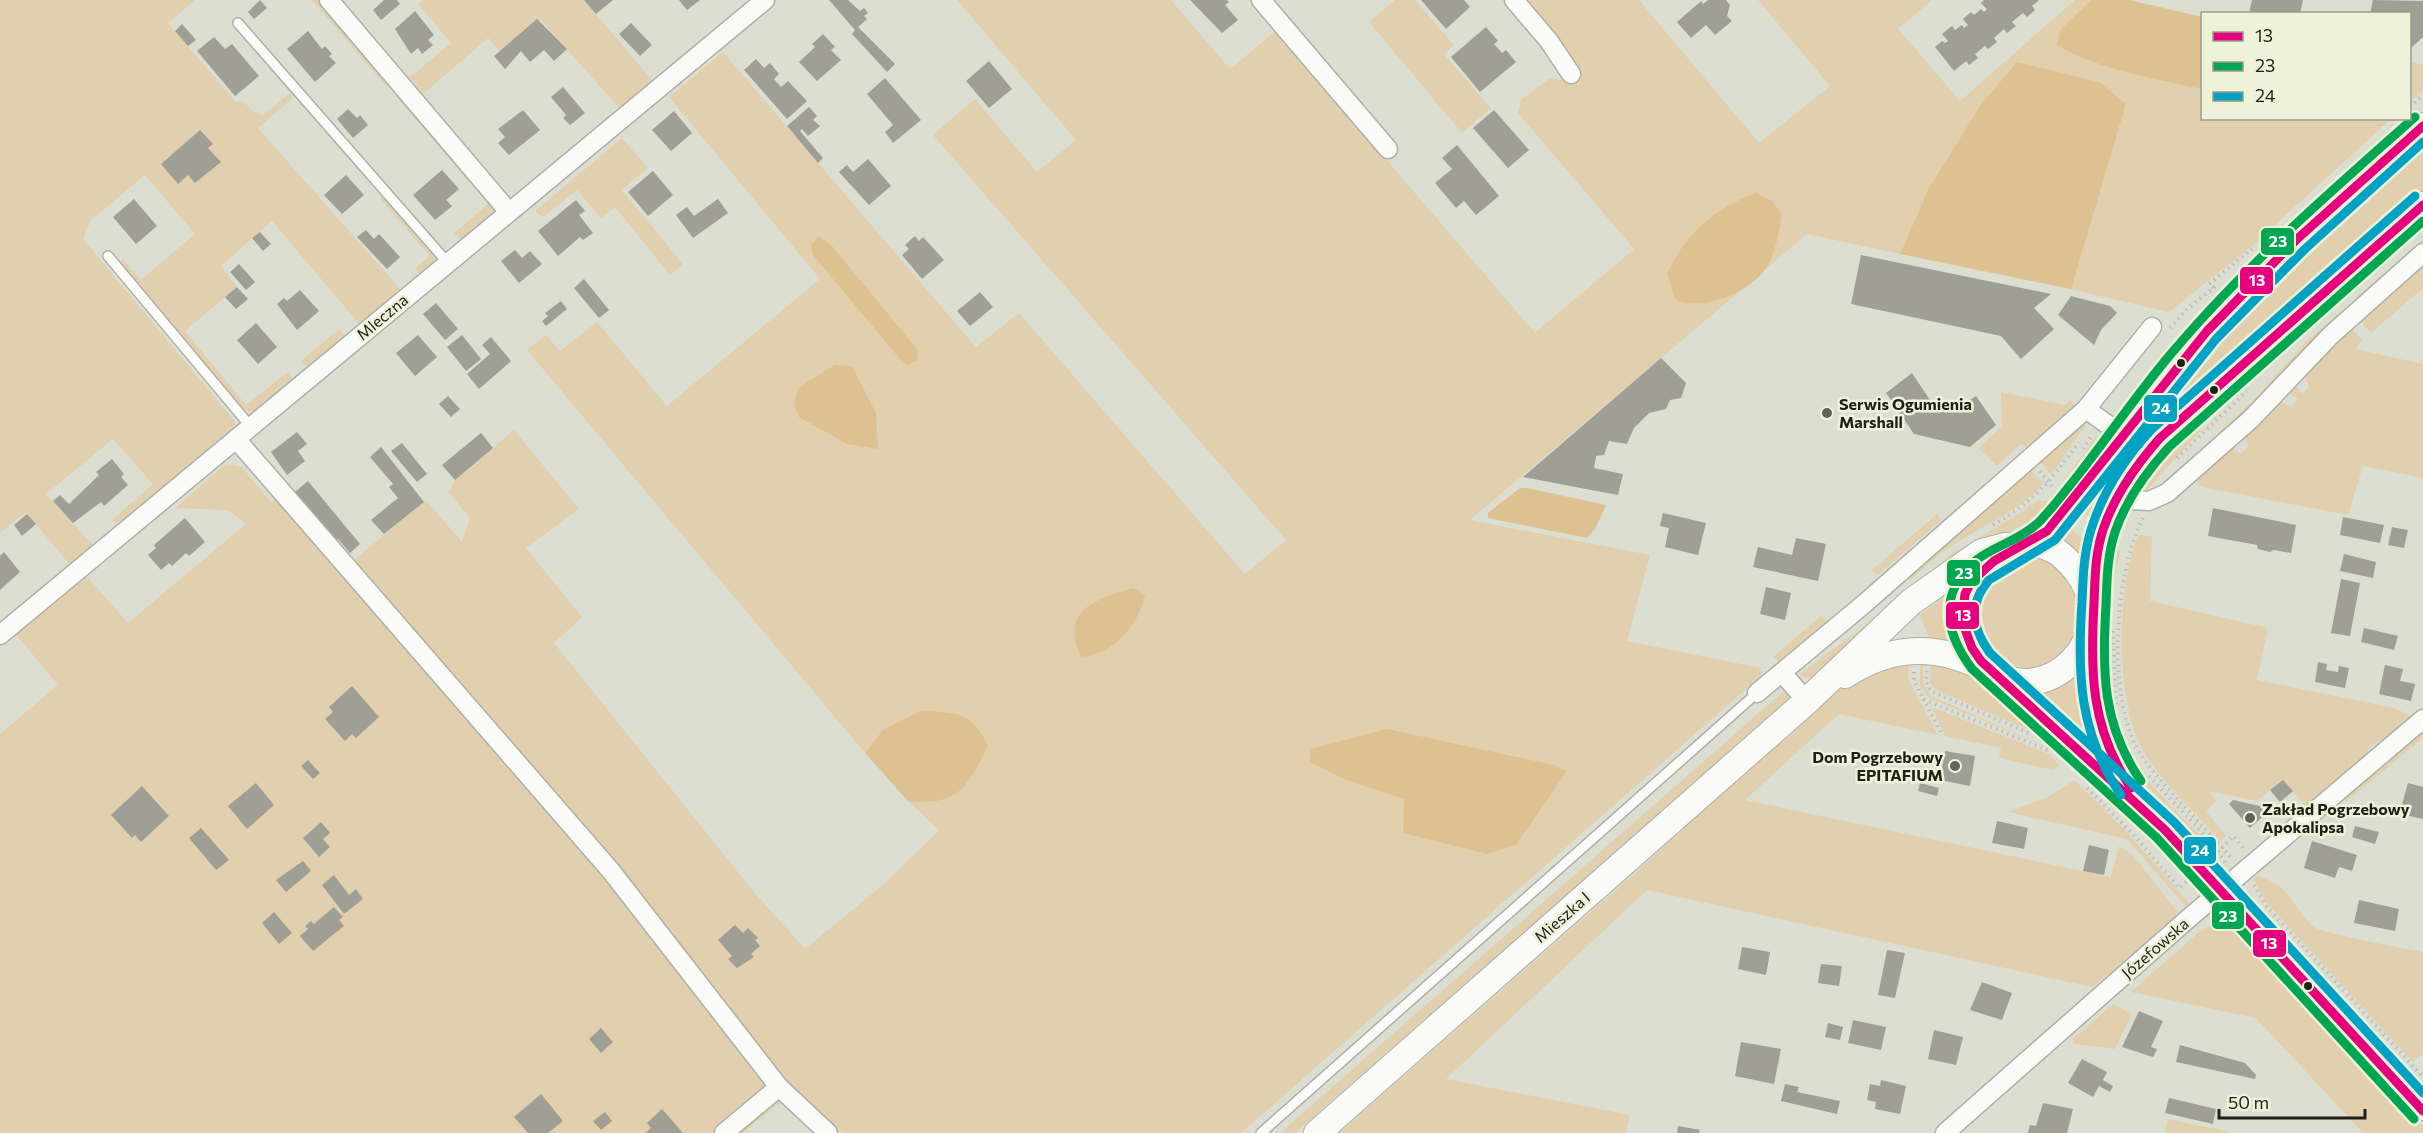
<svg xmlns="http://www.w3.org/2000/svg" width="2423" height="1133" font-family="Commissioner,sans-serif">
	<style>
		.green { fill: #e2cfad }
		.forest { fill: #ddc191 }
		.building { fill: #9f9f96 }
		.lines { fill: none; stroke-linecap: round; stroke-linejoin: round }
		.lane-casing { stroke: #aeb0a6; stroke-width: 12 }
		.street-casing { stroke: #aeb0a6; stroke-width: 21 }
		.secondary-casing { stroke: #aeb0a6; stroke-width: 28 }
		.path { stroke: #bdbeba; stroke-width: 4; stroke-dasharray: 1.5 4.5; stroke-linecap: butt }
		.lane { stroke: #fafaf8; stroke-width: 9 }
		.street { stroke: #fafaf8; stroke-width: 18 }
		.secondary { stroke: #fafaf8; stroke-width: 26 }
		.bus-1-casing { stroke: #eef2d9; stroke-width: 14 }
		.bus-2-casing { stroke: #eef2d9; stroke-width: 14 }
		.bus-3-casing { stroke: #eef2d9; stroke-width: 14 }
		.bus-1 { stroke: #e5007d; stroke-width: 9 }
		.bus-2 { stroke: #00a651; stroke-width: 9 }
		.bus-3 { stroke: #02a2c5; stroke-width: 9 }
		.bus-dot { fill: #1f2017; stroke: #eef2d9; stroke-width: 2 }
		.poi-dot { fill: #616258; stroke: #eef2d9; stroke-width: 2 }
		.labels { text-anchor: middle; stroke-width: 5; stroke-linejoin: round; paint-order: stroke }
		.street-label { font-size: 16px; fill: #1f2017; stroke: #eef2d9 }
		.poi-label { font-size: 16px; font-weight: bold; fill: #1f2017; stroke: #eef2d9; text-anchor: start }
		.line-badge { stroke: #eef2d9; stroke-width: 2 }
		.badge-label { font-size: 16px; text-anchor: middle; font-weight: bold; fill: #fff }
	</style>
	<rect width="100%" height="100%" fill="#dcded2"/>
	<path class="green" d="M0 0H195L168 23 236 102 242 100 255 113 263 115 290 93 293 98 258 128 402 291 361 326 272 221 221 266 237 287 185 331 246 405 288 372 294 380 259 410 253 412 244 410 120 263 123 259 141 280 195 234 145 175 91 220 83 239 236 423 232 430 119 522 111 521 153 484 113 439 46 494 93 545 70 565 26 512 0 533Z
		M312 0H321L390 82 386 86Z
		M423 0H584L653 81 620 109 541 20 502 54 488 38 423 94 410 77 451 43 418 4Z
		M957 0H1171L1230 69 1276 31 1535 333 1634 249 1518 113 1521 100 1550 78 1563 80 1577 70 1524 0H1639L1759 143 1830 86 1758 0H1932L1898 29 1960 101 2075 0H2129L2202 17V118L2391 119 2253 245 2169 312 2070 289 2126 104 1928 190 1900 254 1807 234 1470 520 1650 555 1627 641 1761 668 1762 675 1241 1133H843L794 1091 743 1133H0V734L58 685 13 631 84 573 128 623 246 524 228 510 175 508 226 464 242 467 271 502 276 499 340 572 426 500 462 542 470 518 449 493 455 480 514 430 579 509 526 548 582 617 554 643 754 892 805 949 884 884 939 830 908 801H913L869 749 865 753 527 350 546 335 560 351 597 322 667 406 820 279 669 97 723 52 976 347 1019 313 1245 574 1286 540 933 135 975 99 1037 172 1076 140Z
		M1395 0H1415L1454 45 1444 54 1491 108 1462 133 1369 22Z
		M2410 62 2423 65V90L2410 102Z
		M401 96 494 205V214L465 237 460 238 454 233 488 204 398 99Z
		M622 138 648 168 622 190 683 264 670 275 615 207 601 218 577 190 543 217 535 211Z
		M2423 139V191L2369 239 2095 522 2080 509 2175 383 2280 271Z
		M382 197 435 257 436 261 421 276 415 268 430 256 380 199Z
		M2423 239V242L2335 320 2247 412 2180 471 2256 397 2307 341Z
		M2423 264V288L2371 333 2360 321Z
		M339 329 346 338 311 368 300 362Z
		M2348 329H2352L2363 340 2355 349 2423 364V478L2363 466 2348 515 2202 487 2196 482V478L2232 447 2240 454 2249 446 2244 435 2279 400 2290 407 2298 399 2290 394V388L2295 387 2303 393 2309 387 2303 373Z
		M2001 392 2065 405 2070 400 2076 406 2028 449 2022 443 1997 466 1978 448 2002 426Z
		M2081 425H2086L2051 475 2039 460Z
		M2199 427 2201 430 2146 491 2141 483 2154 466Z
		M2097 436 2095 453 2066 490 2062 483Z
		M2029 468 2043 484C2016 514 1979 527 1947 549 1934 558 1923 569 1911 580L1908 576Z
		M2038 500 2047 502 2052 507 2039 520 2000 534 1911 588 1954 552 2019 514Z
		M1937 514 1941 520 1878 575 1872 570Z
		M2067 526 2088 543 2083 559 2059 541 2057 537Z
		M2139 534 2152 537 2150 601 2268 628 2257 680 2395 708 2412 717 2383 741H2378L2369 748 2366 755 2306 806 2282 780 2257 801 2209 791 2216 801 2206 811 2226 836 2221 841C2196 812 2162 784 2143 750 2115 702 2116 585 2139 534Z
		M2109 549 2120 551C2107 605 2100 695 2126 746 2144 784 2181 814 2209 845L2200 853C2178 829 2151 806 2132 779 2084 711 2101 626 2109 549Z
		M2043 559C2054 562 2061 570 2067 579 2108 639 2024 706 1984 648 1951 600 1998 565 2043 559Z
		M1955 591V638L1951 641 1929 637 1920 615 1950 592Z
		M1886 610 1890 614 1812 678 1803 677 1800 674Z
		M1821 616 1829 624 1779 661 1773 657Z
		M1909 657 1908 679 1938 735 1839 714 1745 800 2111 877 2119 846 2133 855 2179 914 2156 938 2092 987 1647 890 1446 1079 1630 1115 1626 1133H1339L1633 875 1837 688Z
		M1920 657H1923V683L1931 696 2048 747 1929 698 1920 686Z
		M1931 659 1981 677 2059 743 1936 690 1930 683Z
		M2075 674 2086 735 2085 737 2033 692Z
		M1786 689 1791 696 1785 703 1295 1133H1280Z
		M1932 707 2049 754 2060 766 2053 770 1999 758 2001 748 1945 736Z
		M2423 728V738L2346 802 2342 798Z
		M2084 766 2138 818 2184 868 2178 870 2121 804 2082 768Z
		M2074 780 2127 832 2190 904 2186 907 2127 839 2008 812 2048 797Z
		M2257 876C2294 886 2291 908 2314 927 2322 933 2407 949 2423 952V1053L2413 1062 2266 902 2254 880Z
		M2246 896 2405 1069 2398 1068 2248 905Z
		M2218 922 2233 929 2308 1012 2313 1007 2423 1127V1133H2363L2256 1018 2131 992 2198 933Z
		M2113 1004 2132 1014 2115 1049 2074 1044 2073 1039Z
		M2168 1119 2235 1133H2165Z"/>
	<path class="forest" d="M2091 0H2129L2202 17V89C2160 80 2093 68 2057 45L2060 30Z
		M2017 62 2099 82 2126 104 2071 289 1900 254 1928 190 1980 106Z
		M1756 193 1772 201 1782 214C1779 232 1776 252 1766 268 1752 292 1700 312 1676 300L1667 274C1685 234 1715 208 1756 193Z
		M819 236 832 246 917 349 918 360 908 365 900 359 813 255 811 245Z
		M835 365 852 366 876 413 878 449 847 444 799 417 794 404 798 388Z
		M1520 488H1527L1606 505 1595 529 1587 538 1488 518V513Z
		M1133 588 1145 595C1139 625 1113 655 1081 657 1059 610 1096 599 1133 588Z
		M921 711C958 713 969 710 988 745 967 788 959 806 908 801L865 753 883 730Z
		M1387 729 1554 765 1567 771 1516 845 1487 854 1403 833 1404 799 1346 780 1310 762V749Z"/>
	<path class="building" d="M260 0 267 8 254 19 248 12Z
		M384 0H397L400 4 381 20 373 10Z
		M584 0H613L596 14Z
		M679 0H700L687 10Z
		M829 0H848L860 11 864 8 868 13 864 16 867 19 858 27 895 64 887 72 852 34 855 30Z
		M1190 0H1227L1229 2 1225 5 1238 20 1222 33Z
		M1421 0H1464L1470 7 1446 29Z
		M1708 0H1726L1730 5 1727 16 1732 21 1715 35 1706 25 1691 38 1677 22 1701 1 1703 4Z
		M1984 0H2039L2032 6 2035 10 2027 17 2023 13 2012 22 2016 26 2007 33 2004 29 1994 38 1997 42 1988 49 1985 46 1975 54 1978 58 1969 65 1966 61 1954 71 1935 47 1942 41 1945 43 1948 41 1942 34 1952 26 1955 30 1962 25 1964 28 1968 25 1963 19 1971 12 1974 15 1981 9 1984 12 1987 9 1981 3Z
		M2252 0H2303L2300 14 2249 13Z
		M2373 0 2423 1V37L2410 49V14H2370Z
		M415 11 434 35 428 40 433 45 422 54 418 48 411 54 395 29Z
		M537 19 567 49 554 61 544 50 530 62 521 51 505 69 494 56Z
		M631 23 652 45 640 56 619 34Z
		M182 24 196 40 188 46 175 31Z
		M1486 27 1498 41 1494 44 1502 53 1506 50 1516 62 1480 92 1451 57Z
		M308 31 322 49 325 46 332 54 329 56 336 63 315 82 287 49Z
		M823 34 835 47 831 50 841 60 817 81 799 62 815 47 812 44Z
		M214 37 225 49 232 44 259 76 235 96 197 51Z
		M756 59 764 68 770 63 779 74 774 79 781 87 788 81 807 101 787 119 744 70Z
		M989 61 1012 89 989 108 966 81Z
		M885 78 921 120 893 143 885 132 893 125 867 94Z
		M563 87 585 113 570 125 563 118 566 115 551 97Z
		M809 107 817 116 813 120 820 126 808 136 802 129 800 131 823 158 818 163 787 126Z
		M348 109 357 118 360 115 368 125 353 138 337 119Z
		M523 110 540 130 509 155 498 143 505 137 498 129Z
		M1494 110 1529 150 1508 168 1473 128Z
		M674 111 692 133 671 151 652 130Z
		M200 130 213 144 208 148 221 162 195 183 188 175 178 184 161 164Z
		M1457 145 1499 196 1476 215 1464 201 1456 208 1435 183 1452 169 1442 158Z
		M868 159 891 186 869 205 839 172 847 165 853 172Z
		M442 170 459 189 446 200 452 206 435 220 413 195Z
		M653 171 673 195 648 216 628 192Z
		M346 175 364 195 342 214 324 195Z
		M134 199 157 226 136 244 113 217Z
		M718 199 728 213 693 238 676 215 687 207 694 216Z
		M576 200 585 211 579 215 593 233 583 240 580 237 558 256 538 231Z
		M366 230 374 239 379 234 400 257 387 269 357 237Z
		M260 232 271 244 263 251 252 238Z
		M915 236 919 241 923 237 944 260 922 279 902 255 909 249 905 245Z
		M515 250 522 258 530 251 542 264 519 283 501 261Z
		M1861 255 2051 294 2034 308 2054 329 2021 359 2001 336 1851 304Z
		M239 264 255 282 246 290 230 272Z
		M584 279 609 310 599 318 574 288Z
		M237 287 248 299 236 309 225 297Z
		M300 290 319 311 297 330 277 304 284 298 287 301Z
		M980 292 993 307 970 326 957 311Z
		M2071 296 2110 306 2117 313 2101 330 2094 345 2058 315Z
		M561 301 567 309 546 326 542 321 548 316 545 313Z
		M436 303 458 329 445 340 423 314Z
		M256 323 277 347 258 364 237 340Z
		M418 335 437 357 415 376 396 353Z
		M462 335 481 359 466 371 447 347Z
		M491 337 511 361 479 389 467 374 490 354 482 345Z
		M1661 358 1686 383 1681 398 1670 400 1666 409 1649 413 1634 428 1627 444 1609 441 1604 455 1596 456 1594 468 1623 474 1618 495 1523 477Z
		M1912 373 1932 403 1958 408 1976 396 1996 425 1970 447 1914 434 1886 393Z
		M448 396 460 409 451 417 439 404Z
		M297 432 307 444 298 451 305 461 287 475 271 452Z
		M481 433 493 448 455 480 442 465Z
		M402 443 427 474 417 482 391 451Z
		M381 447 424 502 384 534 371 520 398 498 389 487 393 484 370 457Z
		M112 459 124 474 121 477 128 485 104 506 101 502 73 523 53 501 60 495 69 504 99 475 96 472Z
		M308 481 360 544 350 553 338 539 335 541 295 492Z
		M2213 508 2296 525 2291 553 2274 550 2270 552 2258 549 2257 545 2208 536Z
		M1663 513 1706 523 1698 555 1665 547 1669 528 1660 526Z
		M27 514 36 524 22 536 14 525Z
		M2343 517 2384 525 2380 543 2340 535Z
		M185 518 205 542 189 556 186 553 172 566 169 563 161 570 148 555 156 548 154 545Z
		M2392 527 2408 530 2404 548 2388 545Z
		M1796 538 1826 544 1818 581 1753 567 1758 547 1792 555Z
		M4 552 20 572 0 590V556Z
		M2344 554 2376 562 2373 578 2340 571Z
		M2341 579 2360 583 2350 636 2331 633Z
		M1766 587 1791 593 1785 620 1760 614Z
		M2364 628 2398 636 2394 650 2361 642Z
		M2318 662 2327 664 2326 670 2338 672 2339 666 2349 668 2345 688 2315 682Z
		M2385 665 2403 669 2400 681 2415 684 2411 701 2379 694Z
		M352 686 379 717 356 738 352 734 345 741 325 719 333 712 329 707Z
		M1945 751 1975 756 1970 786 1940 780Z
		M308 760 320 773 313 779 301 766Z
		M2283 780 2293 791 2280 802 2270 790Z
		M256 783 274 805 247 829 228 806Z
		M1920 783 1939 788 1937 796 1918 791Z
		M2408 783 2423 787V819L2409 816 2411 810 2401 808Z
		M142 786 169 816 141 842 135 835 132 838 111 815Z
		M2233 800 2264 807 2267 813 2250 828 2229 804Z
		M1997 821 2028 828 2024 849 1992 843Z
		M321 822 330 833 323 839 330 847 319 857 303 838Z
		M2355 826 2379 832 2375 844 2352 837Z
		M201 828 229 860 216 870 189 838Z
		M2312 841 2357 855 2352 871 2339 867 2335 878 2304 868Z
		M2089 845 2109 850 2104 875 2083 871Z
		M303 861 311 871 286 892 276 880Z
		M334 875 349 895 356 889 363 899 344 914 322 885Z
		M2359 900 2399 909 2395 931 2354 923Z
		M334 907 343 917 339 920 344 926 313 951 300 936 308 929 305 926 311 921 314 924Z
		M274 912 292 933 279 944 262 923Z
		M735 925 743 933 748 928 758 938 755 940 760 946 751 954 754 957 737 968 728 959 732 956 718 940Z
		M1742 947 1770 952 1766 975 1738 969Z
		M1887 950 1905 953 1895 998 1878 995Z
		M1821 964 1842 966 1839 986 1818 983Z
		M1982 982 2012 993 2002 1020 1970 1010Z
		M2139 1011 2163 1021 2151 1047 2157 1049 2153 1057 2122 1047Z
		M1853 1020 1886 1027 1881 1050 1848 1043Z
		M1828 1023 1843 1027 1840 1040 1825 1037Z
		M601 1028 613 1042 601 1053 589 1039Z
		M1934 1030 1963 1037 1956 1065 1928 1059Z
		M1741 1042 1781 1049 1774 1084 1735 1076Z
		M2180 1045 2245 1063 2256 1075 2255 1079 2176 1062Z
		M2082 1059 2107 1072 2103 1080 2113 1086 2110 1092 2099 1086 2093 1097 2068 1083Z
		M1881 1080 1906 1086 1900 1114 1875 1109 1876 1102 1867 1100 1870 1084 1880 1086Z
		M1785 1084 1799 1087 1797 1092 1840 1101 1837 1114 1781 1101Z
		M541 1094 563 1121 548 1133H528L514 1117Z
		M2169 1098 2216 1109 2213 1124 2165 1113Z
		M2043 1103 2073 1109 2067 1133H2028L2030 1125 2036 1126Z
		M662 1109 683 1133H645L651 1128 647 1123Z
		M605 1112 612 1121 601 1130 593 1121Z
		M1678 1126 1700 1130 1699 1133H1677Z"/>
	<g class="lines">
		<g class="lane-casing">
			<path id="lane" d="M238 23 448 263
				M108 256 251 427
				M1261 1133 1757 693"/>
		</g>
		<g class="street-casing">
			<path id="street" d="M329 0 509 212
				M1261 0 1388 149
				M1514 0 1549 41 1571 74
				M2122 435 2086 409 2152 327
				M236 439 611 871 779 1087 828 1133
				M2117 499 2149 501 2167 493 2251 419 2330 336 2423 253
				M2092 631C2089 731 2104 753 2165 830L2423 1111
				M0 635 765 0
				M1782 673 1807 701
				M1997 676 2129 798
				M1757 693 1864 604 2086 409
				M724 1133 779 1087
				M1945 1133 2189 918 2423 719"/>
		</g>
		<g class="secondary-casing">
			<path id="secondary" d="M2034 544C2053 546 2063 555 2075 569 2129 635 2042 717 1986 666 1932 616 1972 557 2034 544Z
				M2093 613C2094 572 2098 535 2117 498 2149 438 2204 397 2254 353 2311 304 2367 255 2423 205
				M1845 675C1891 645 1937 643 1986 669
				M1317 1133 1807 701 1911 602 1982 552 2005 546 2028 545 2047 531C2094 478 2134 418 2179 363 2252 276 2338 201 2423 126"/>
		</g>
		<path class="path" d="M2410 107 2423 95
			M2213 288 2209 284 2252 249
			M2170 328 2186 310 2217 285
			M2083 449 2092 435
			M2177 458 2247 391
			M2040 471 2054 489
			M2143 518C2114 575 2105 704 2143 758 2169 794 2204 825 2232 859
			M1993 525C2037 499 2049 482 2079 442
			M2113 631 2116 705
			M1927 671 1926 682 1931 691 2031 734
			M1914 672V680L1923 699 2050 751
			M1923 699 1941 732
			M2149 776 2213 844 2227 865
			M2087 788 2135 836 2179 888 2188 880
			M2222 848 2233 836 2243 848
			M2254 885 2267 907 2423 1077"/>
		<use href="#lane" class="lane"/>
		<use href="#street" class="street"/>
		<use href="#secondary" class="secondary"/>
		<g class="bus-1-casing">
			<path id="bus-1" d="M2423 126 2296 240 2207 331 2047 531 1994 561 1971 582 1965 594 1962 621 1972 648 1981 661 2165 830 2423 1111
				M2131 788C2091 729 2090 673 2094 604 2095 578 2095 552 2104 527 2116 493 2137 464 2160 438L2423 205"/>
		</g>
		<g class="bus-2-casing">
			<path id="bus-2" d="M2141 781C2102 725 2102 671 2106 605 2107 580 2107 556 2115 532 2126 500 2146 472 2169 447L2423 221
				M2414 1119 2157 838 1972 669C1955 646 1942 617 1954 589 1972 547 2010 549 2038 523 2053 508 2066 490 2079 474 2110 434 2138 393 2170 355 2244 267 2330 192 2415 117"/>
		</g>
		<g class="bus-3-casing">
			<path id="bus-3" d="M2423 142 2305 249 2216 339 2055 540 1989 580C1968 604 1972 628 1990 653L2174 822 2423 1093
				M2121 795C2079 733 2077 674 2082 602 2083 575 2084 547 2094 521 2106 487 2127 456 2152 429L2415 196"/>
		</g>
		<use href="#bus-1" class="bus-1"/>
		<use href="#bus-2" class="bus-2"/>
		<use href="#bus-3" class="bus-3"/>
	</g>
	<g class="bus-dot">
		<circle cx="2181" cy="363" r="5"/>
		<circle cx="2214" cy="390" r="5"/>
		<circle cx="2308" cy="986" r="5"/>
	</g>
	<g class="poi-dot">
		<circle cx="1827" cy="413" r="6"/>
		<circle cx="1955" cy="766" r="6"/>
		<circle cx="2250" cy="818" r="6"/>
	</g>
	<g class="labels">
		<g class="street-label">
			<text transform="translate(382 317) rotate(-40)" y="6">Mleczna</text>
			<text transform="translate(1562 917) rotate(-41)" y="6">Mieszka I</text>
			<text transform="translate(2155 948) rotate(-41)" y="6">Józefowska</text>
		</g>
		<g class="poi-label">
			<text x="1839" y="410">Serwis Ogumienia<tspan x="1839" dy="18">Marshall</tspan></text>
			<text x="1943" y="763" text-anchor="end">Dom Pogrzebowy<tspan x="1943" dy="18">EPITAFIUM</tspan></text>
			<text x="2262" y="815">Zakład Pogrzebowy<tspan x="2262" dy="18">Apokalipsa</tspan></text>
		</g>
	</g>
	<g class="line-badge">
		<rect x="2260" y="227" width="35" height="29" rx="6" fill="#00a651"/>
		<rect x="2239" y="266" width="35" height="29" rx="6" fill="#e5007d"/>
		<rect x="2143" y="394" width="35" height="29" rx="6" fill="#02a2c5"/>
		<rect x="1946" y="559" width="35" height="28" rx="6" fill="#00a651"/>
		<rect x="1945" y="601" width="35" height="29" rx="6" fill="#e5007d"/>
		<rect x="2183" y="836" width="34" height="29" rx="6" fill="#02a2c5"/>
		<rect x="2211" y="901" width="34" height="29" rx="6" fill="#00a651"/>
		<rect x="2252" y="929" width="35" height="29" rx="6" fill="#e5007d"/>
	</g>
	<g class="badge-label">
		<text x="2278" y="247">23</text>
		<text x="2257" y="286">13</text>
		<text x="2161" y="414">24</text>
		<text x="1964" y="579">23</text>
		<text x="1963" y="621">13</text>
		<text x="2200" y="856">24</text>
		<text x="2228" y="922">23</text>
		<text x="2269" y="949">13</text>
	</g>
	<rect x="2201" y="12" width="210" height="108" fill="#eef2d9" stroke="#9b9e8b" stroke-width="1.5"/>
	<rect x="2213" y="32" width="30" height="9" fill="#e5007d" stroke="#9b9e8b" stroke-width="1.5"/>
	<text x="2255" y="42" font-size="18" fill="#1f2017">13</text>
	<rect x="2213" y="62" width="30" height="9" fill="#00a651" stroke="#9b9e8b" stroke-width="1.5"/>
	<text x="2255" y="72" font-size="18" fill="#1f2017">23</text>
	<rect x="2213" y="92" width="30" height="9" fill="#02a2c5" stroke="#9b9e8b" stroke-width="1.5"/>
	<text x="2255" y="102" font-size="18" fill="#1f2017">24</text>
	<path d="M2219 1109v9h146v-9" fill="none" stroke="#1f2017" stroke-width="3"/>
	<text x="2228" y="1109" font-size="18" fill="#1f2017" stroke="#eef2d9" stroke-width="4.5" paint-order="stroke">50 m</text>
</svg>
